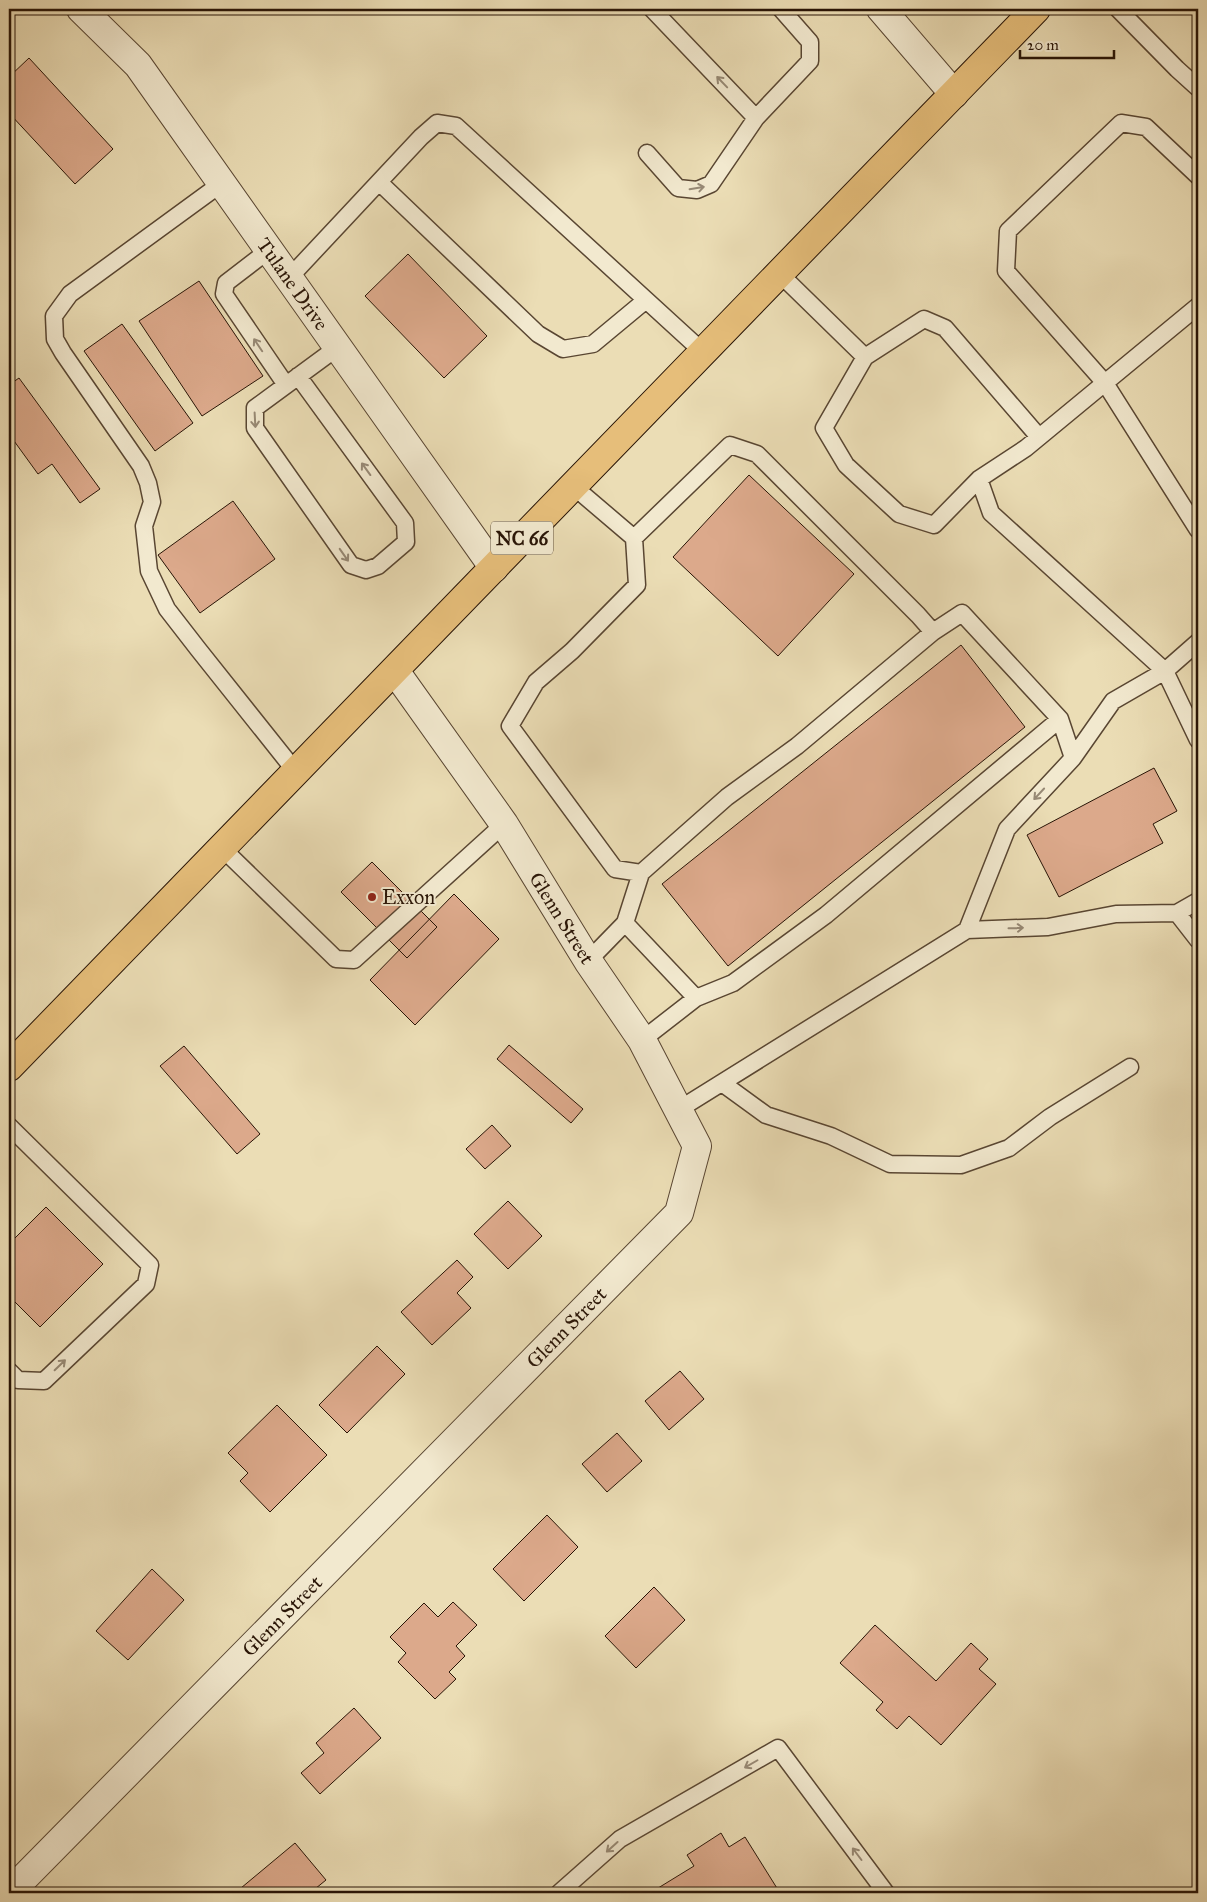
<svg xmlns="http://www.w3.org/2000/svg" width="1207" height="1902" font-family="'IM FELL Great Primer',serif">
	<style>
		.building { fill: #dca98b; stroke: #281406 }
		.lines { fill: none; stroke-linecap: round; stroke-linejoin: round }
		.lane-casing { stroke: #594632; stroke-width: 19 }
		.street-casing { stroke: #594632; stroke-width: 30 }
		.primary-casing { stroke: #281406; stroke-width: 30 }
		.lane { stroke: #f2e9cf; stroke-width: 16 }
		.street { stroke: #f2e9cf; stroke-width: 28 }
		.primary { stroke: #e6be7a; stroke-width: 28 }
		.oneway { stroke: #978975 }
		.poi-dot { fill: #8f2418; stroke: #f2e9cf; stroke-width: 2 }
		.labels { text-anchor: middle; stroke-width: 4; stroke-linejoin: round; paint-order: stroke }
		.shield { fill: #f2e9cf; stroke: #655442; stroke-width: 1 }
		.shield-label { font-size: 19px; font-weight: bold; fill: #281406 }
		.street-label { font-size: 20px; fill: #281406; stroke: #f2e9cf }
		.poi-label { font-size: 20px; fill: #281406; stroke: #f2e9cf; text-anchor: start }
	</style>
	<rect width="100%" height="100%" fill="#ebddb5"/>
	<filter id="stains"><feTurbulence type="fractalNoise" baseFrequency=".004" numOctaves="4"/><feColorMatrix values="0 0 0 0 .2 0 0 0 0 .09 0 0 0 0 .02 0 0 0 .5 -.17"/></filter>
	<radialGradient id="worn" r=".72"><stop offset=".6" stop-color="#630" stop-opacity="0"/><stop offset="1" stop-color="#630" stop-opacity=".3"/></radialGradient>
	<path class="building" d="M29 58 113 149 75 184 9 113V77Z
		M408 254 487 336 444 378 365 296Z
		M199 281 263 376 202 416 139 321Z
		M122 324 193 423 155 451 84 351Z
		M19 378 100 489 80 503 52 464 38 474 9 434V385Z
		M749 475 854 574 778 656 673 557Z
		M233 501 275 559 200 613 158 555Z
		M961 645 1025 727 728 966 662 884Z
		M1154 768 1177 811 1153 824 1163 843 1059 897 1027 835Z
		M372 862 437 927 407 958 341 892Z
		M454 894 499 939 415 1025 370 980Z
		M509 1045 583 1109 571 1123 497 1059Z
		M184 1046 260 1134 237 1154 160 1066Z
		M492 1125 511 1146 485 1169 466 1149Z
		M508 1201 542 1236 508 1269 474 1234Z
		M46 1207 103 1264 40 1327 9 1296V1244Z
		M457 1260 473 1277 457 1293 471 1308 432 1345 401 1312Z
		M377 1346 405 1374 347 1433 319 1405Z
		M680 1371 704 1399 669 1430 645 1401Z
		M277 1405 327 1455 270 1512 240 1481 248 1473 228 1453Z
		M617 1433 642 1461 607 1492 582 1464Z
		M547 1515 578 1547 524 1601 493 1569Z
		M152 1569 184 1600 128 1660 96 1631Z
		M654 1587 685 1620 636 1668 605 1636Z
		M453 1602 477 1625 456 1646 465 1656 449 1672 456 1679 435 1699 398 1662 406 1653 390 1637 424 1603 438 1617Z
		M875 1625 936 1681 971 1643 988 1659 979 1669 996 1684 941 1745 909 1716 897 1729 876 1710 883 1702 840 1663Z
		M354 1708 381 1738 320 1794 301 1773 324 1753 316 1743Z
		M721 1833 729 1847 745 1837 780 1893H650L694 1866 687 1855Z
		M295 1843 326 1880 310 1893H235Z"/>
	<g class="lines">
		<g class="lane-casing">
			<path id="lane" d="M652 9 756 118
				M1118 9 1177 69 1198 88
				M647 153 678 188 697 190 711 184 756 118 810 61V42L781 9
				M1198 176 1146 127 1121 123 1008 231 1006 271 1105 383 1198 530
				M379 182 538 334 563 349 593 344 646 300
				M222 183 70 294 54 316 55 339 63 353 141 466 148 483 152 502 144 526 149 571 167 609 198 649 296 772
				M269 250 226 283 224 294 286 385
				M779 273 865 357 824 428 846 465 899 514 934 525 979 479 1026 448 1198 306
				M289 278 421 137 437 123 456 126 703 352
				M865 357 924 319 945 328 1039 437
				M298 376 405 523 406 542 378 566 366 570 351 565 255 428V408L338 347
				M979 479 991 513 1165 671 1198 740
				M573 486 634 538 730 445 757 454 918 615 933 632 797 746 727 797 641 873 625 923 696 998 642 1040
				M634 538 637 585 572 651 536 682 510 726 615 869 641 873
				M933 632 962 613 1060 719 1073 758
				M222 848 336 959 354 960 504 824
				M1177 913 1198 940
				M967 930 1007 829 1073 758 1113 701 1165 671 1198 642
				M588 961 625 923
				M696 998 733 983 826 915 1060 719
				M722 1083 766 1115 831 1136 890 1164 961 1165 1009 1148 1050 1117 1130 1067
				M678 1110 967 930 1048 927 1116 914 1177 913 1198 901
				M9 1126 150 1265 146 1284 44 1381 18 1380 9 1371
				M559 1893 620 1839 778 1748 886 1893"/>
		</g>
		<g class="street-casing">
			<g id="street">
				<path id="s1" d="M81 9 138 65 494 568"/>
				<path d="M881 9 954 94"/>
				<path id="s2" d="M9 1893 679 1213 697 1146 642 1040 588 961 504 824 395 671"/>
			</g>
		</g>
		<g class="primary-casing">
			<path id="primary" d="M9 1067 1036 9"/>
		</g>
		<use href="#lane" class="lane"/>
		<use href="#street" class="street"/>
		<use href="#primary" class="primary"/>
	</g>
	<defs><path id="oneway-shaft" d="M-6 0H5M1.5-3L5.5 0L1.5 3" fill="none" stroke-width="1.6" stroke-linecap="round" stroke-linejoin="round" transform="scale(1.25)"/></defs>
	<g class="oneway">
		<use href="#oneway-shaft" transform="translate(722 82) rotate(-134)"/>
		<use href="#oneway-shaft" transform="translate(697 188) rotate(-9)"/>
		<use href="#oneway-shaft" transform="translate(258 345) rotate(-124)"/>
		<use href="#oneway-shaft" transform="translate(255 420) rotate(87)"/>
		<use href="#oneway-shaft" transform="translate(366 469) rotate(-126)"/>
		<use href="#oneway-shaft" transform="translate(344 555) rotate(55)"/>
		<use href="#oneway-shaft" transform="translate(1039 794) rotate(133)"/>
		<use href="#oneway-shaft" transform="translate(1016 928) rotate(-2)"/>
		<use href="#oneway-shaft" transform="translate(60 1365) rotate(-44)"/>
		<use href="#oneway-shaft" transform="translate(751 1764) rotate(150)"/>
		<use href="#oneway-shaft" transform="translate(612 1847) rotate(138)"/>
		<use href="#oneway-shaft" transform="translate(857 1854) rotate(-127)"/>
	</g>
	<circle class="poi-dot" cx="372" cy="897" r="5"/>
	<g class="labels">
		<rect class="shield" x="491" y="521.5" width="62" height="33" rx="4"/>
		<g class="shield-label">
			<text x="522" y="545">NC 66</text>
		</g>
		<g class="street-label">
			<text dy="7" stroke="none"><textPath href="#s1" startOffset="348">Tulane Drive</textPath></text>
			<text transform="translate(562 918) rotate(58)" y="7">Glenn Street</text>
			<text dy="7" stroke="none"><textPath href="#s2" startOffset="794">Glenn Street</textPath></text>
			<text dy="7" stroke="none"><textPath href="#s2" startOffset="389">Glenn Street</textPath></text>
		</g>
		<g class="poi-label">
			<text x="382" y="904">Exxon</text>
		</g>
	</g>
	<rect width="1207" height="1902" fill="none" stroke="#ebddb5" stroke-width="30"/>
	<rect x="10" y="10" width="1187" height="1882" fill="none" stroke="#281406" stroke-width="2.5"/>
	<rect x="15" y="15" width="1177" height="1872" fill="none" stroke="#281406"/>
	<path d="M1020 50v8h94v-8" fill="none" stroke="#281406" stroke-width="2.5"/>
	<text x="1027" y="50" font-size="15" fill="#281406" stroke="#f2e9cf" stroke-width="4" paint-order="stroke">20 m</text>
	<rect width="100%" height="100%" filter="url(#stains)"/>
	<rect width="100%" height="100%" fill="url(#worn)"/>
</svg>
